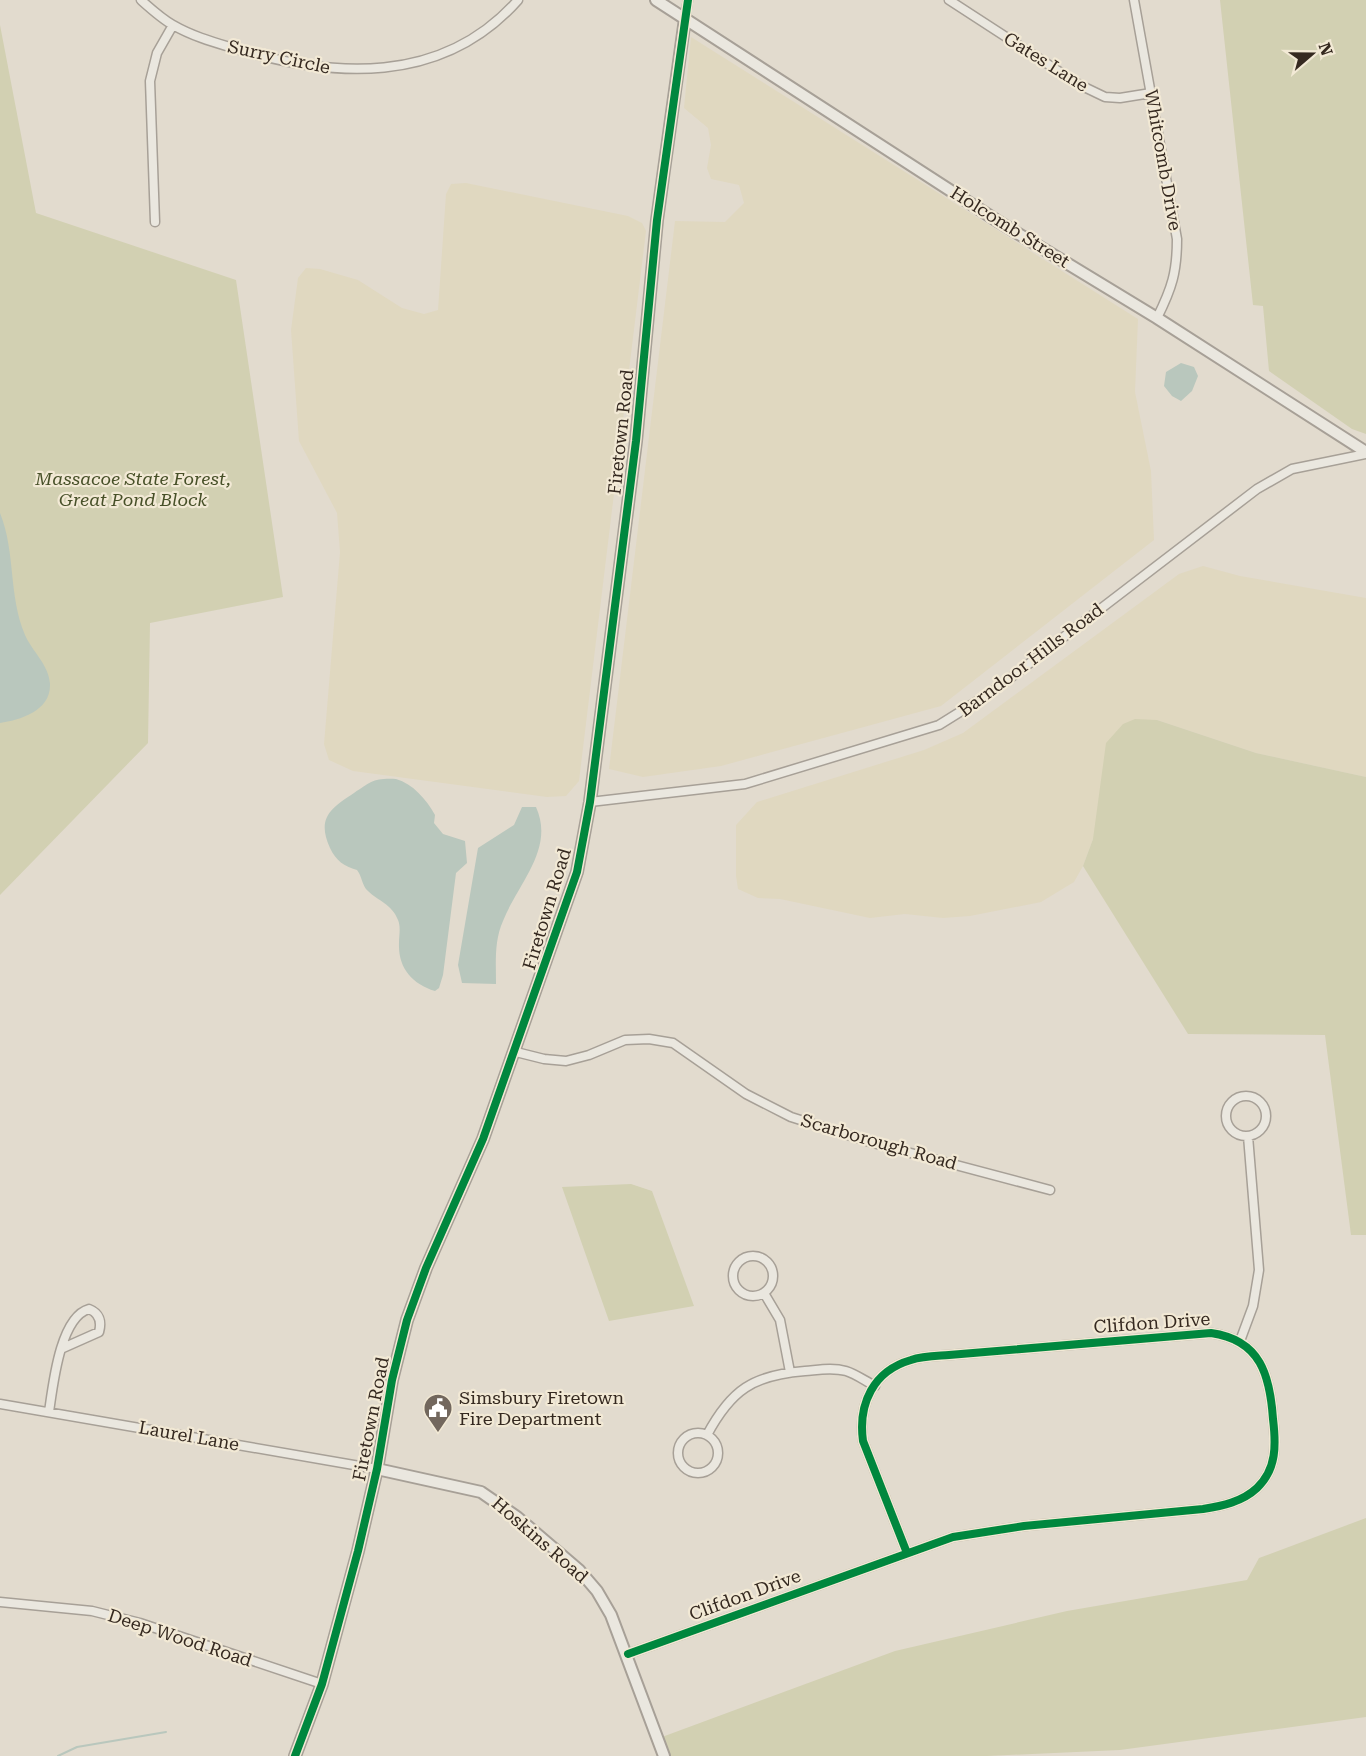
<svg xmlns="http://www.w3.org/2000/svg" width="1366" height="1756" font-family="'Roboto Serif',serif">
	<style>
		.farmland { fill: #e0d8c0 }
		.green { fill: #d2d0b2 }
		.water { fill: #b9c7bd }
		.lines { fill: none; stroke-linecap: round; stroke-linejoin: round }
		.stream { stroke: #b9c7bd; stroke-width: 2 }
		.minor-casing { stroke: #a7a097; stroke-width: 11 }
		.tertiary-casing { stroke: #a7a097; stroke-width: 14 }
		.minor { stroke: #eae7df; stroke-width: 8 }
		.tertiary { stroke: #eae7df; stroke-width: 10 }
		.cycleway-casing { stroke: #f2e9d5; stroke-width: 11 }
		.cycleway { stroke: #00873e; stroke-width: 8 }
		.labels { text-anchor: middle; stroke-width: 4.5; stroke-linejoin: round; paint-order: stroke }
		.street-label { font-size: 18px; fill: #352920; stroke: #f2e9d5 }
		.park-label { font-size: 18px; font-style: italic; fill: #475028; stroke: #f2e9d5 }
		.poi-label { font-size: 18px; fill: #352920; stroke: #f2e9d5; text-anchor: start }
	</style>
	<rect width="100%" height="100%" fill="#e2dbce"/>
	<path class="farmland" d="M691 37 1138 319 1135 392 1151 471 1154 540 941 706 721 766 643 777 609 769 675 221 725 222 744 203 739 185 711 179 707 168 711 145 708 128 684 108Z
		M466 183 628 216 642 223 646 231 579 781 566 796 547 797 353 771 329 760 324 744 340 552 337 513 299 441 291 330 298 278 306 268 320 269 358 280 402 308 424 314 438 310 446 194 451 184Z
		M1203 566 1240 576 1366 598V777L1256 753 1157 720 1093 839 1083 866 1074 882 1041 902 970 916 943 918 905 914 870 918 780 899 758 898 738 889 736 876V825L757 802 924 750 963 733 1179 574Z"/>
	<path class="green" d="M1220 0H1366V434L1352 429 1269 371 1263 306 1253 305Z
		M0 25 36 213 236 280 283 597 150 623 148 743 0 895Z
		M1135 719 1157 720 1256 753 1366 777V1235H1351L1325 1035 1188 1034 1083 866 1093 839 1106 743 1123 724Z
		M631 1184 652 1191 694 1306 609 1321 562 1187Z
		M1366 1518V1717L1120 1750 987 1756H669L662 1737 895 1651 1067 1611 1247 1580 1259 1558Z"/>
	<path class="water" d="M1181 363 1194 367 1198 376 1192 391 1181 401 1172 396 1164 386 1166 372Z
		M0 513C16 553 8 594 25 635 32 651 49 665 50 684 51 711 20 720 0 723Z
		M396 779C413 784 426 799 435 815L434 823 443 834 465 841 467 863 456 873 443 975 439 988 435 991C412 984 398 968 399 943 399 935 401 927 398 920 392 904 378 901 368 891 362 886 362 876 357 870 344 866 336 861 330 848 317 819 329 809 354 793 371 782 373 778 396 779Z
		M522 807H536C555 849 518 883 503 921 494 941 496 963 496 984L462 983 458 965 478 848 514 825Z"/>
	<g class="lines">
		<path class="stream" d="M58 1756 77 1747 166 1732"/>
		<g class="minor-casing">
			<path id="minor" d="M141 0C151 9 162 19 173 25 192 36 213 42 233 48 332 78 442 86 518 0
				M949 0 1080 85 1105 97 1120 98 1151 93
				M1134 0 1177 239C1177 272 1172 288 1157 318
				M685 19 688 0
				M155 222 150 81 157 53 173 25
				M590 802 745 784 939 725 992 692 1257 489 1292 469 1366 454
				M516 1052 544 1059 566 1061 589 1055 625 1040 649 1039 673 1043 746 1094 791 1117 873 1143 1050 1190
				M1226 1116a20 20 0 1 1 40 0a20 20 0 1 1-40 0Z
				M733 1276a20 20 0 1 1 40 0a20 20 0 1 1-40 0Z
				M764 1293 780 1320 790 1372
				M1240 1341 1253 1306 1259 1270 1248 1136
				M0 1404 377 1469
				M49 1412C53 1385 60 1317 89 1309 99 1313 102 1321 99 1332L63 1348
				M678 1453a20 20 0 1 1 40 0a20 20 0 1 1-40 0Z
				M707 1435C731 1390 753 1375 805 1371 818 1370 832 1367 846 1371 856 1374 865 1381 875 1386
				M0 1602 92 1611 140 1623 322 1684
				M628 1654 953 1537 1024 1526 1203 1509C1222 1506 1242 1502 1257 1488 1277 1469 1276 1444 1273 1419 1270 1376 1261 1340 1211 1333L949 1355C937 1356 923 1356 911 1360 873 1371 858 1404 863 1441L907 1553"/>
		</g>
		<g class="tertiary-casing">
			<path id="tertiary" d="M656 0 999 222 1157 318 1366 452
				M377 1469 481 1492 517 1517 579 1570 597 1591 611 1615 664 1756
				M295 1756 322 1684 358 1551 377 1469 392 1380 407 1320 426 1268 483 1139 577 872 590 802 636 441 657 220 685 19"/>
		</g>
		<use href="#minor" class="minor"/>
		<use href="#tertiary" class="tertiary"/>
		<g class="cycleway-casing">
			<path id="cycleway" d="M628 1654 953 1537 1024 1526 1203 1509C1222 1506 1242 1502 1257 1488 1277 1469 1276 1444 1273 1419 1270 1376 1261 1340 1211 1333L949 1355C937 1356 923 1356 911 1360 873 1371 858 1404 863 1441L907 1553
				M295 1756 322 1684 358 1551 377 1469 392 1380 407 1320 426 1268 483 1139 577 872 590 802 636 441 657 220 688 0"/>
		</g>
		<use href="#cycleway" class="cycleway"/>
	</g>
	<defs>
		<g id="civic-pin" transform="scale(1.5)"><path d="M0 17L-7.5 6A9.5 9.5 0 1 1 7.5 6Z" fill="#72675d" stroke="#f2e9d5"/><path d="M-.6-6.5H3V-4.5H.6V-3L4-1V1h2V6H-6V1h2V-1L-.6-3ZM-1.2 2.5V6h2.4V2.5Z" fill="#fff"/></g>
	</defs>
	<g fill-rule="evenodd">
		<use href="#civic-pin" x="438" y="1408"/>
	</g>
	<g class="labels">
		<g class="street-label">
			<text transform="translate(279 57) rotate(12)" y="6">Surry Circle</text>
			<text transform="translate(1046 62) rotate(32)" y="6">Gates Lane</text>
			<text transform="translate(1163 160) rotate(80)" y="6">Whitcomb Drive</text>
			<text transform="translate(1010 227) rotate(32)" y="6">Holcomb Street</text>
			<text transform="translate(621 432) rotate(-84)" y="6">Firetown Road</text>
			<text transform="translate(1031 660) rotate(-37)" y="6">Barndoor Hills Road</text>
			<text transform="translate(547 909) rotate(-73)" y="6">Firetown Road</text>
			<text transform="translate(879 1142) rotate(16)" y="6">Scarborough Road</text>
			<text transform="translate(1152 1323) rotate(-4)" y="6">Clifdon Drive</text>
			<text transform="translate(371 1419) rotate(-79)" y="6">Firetown Road</text>
			<text transform="translate(189 1436) rotate(10)" y="6">Laurel Lane</text>
			<text transform="translate(540 1540) rotate(41)" y="6">Hoskins Road</text>
			<text transform="translate(745 1595) rotate(-20)" y="6">Clifdon Drive</text>
			<text transform="translate(180 1638) rotate(18)" y="6">Deep Wood Road</text>
		</g>
		<g class="park-label">
			<text x="133" y="485">Massacoe State Forest,<tspan x="133" dy="21">Great Pond Block</tspan></text>
		</g>
		<g class="poi-label">
			<text x="459" y="1404">Simsbury Firetown<tspan x="459" dy="21">Fire Department</tspan></text>
		</g>
	</g>
	<g transform="translate(1312 54) rotate(70)" stroke="#f2e9d5" stroke-width="4.5" paint-order="stroke">
	<path d="M0-4.5L10 22L0 15L-10 22Z" fill="#352920"/>
	<text y="-9" font-size="16" font-weight="bold" text-anchor="middle" fill="#352920">N</text>
	</g>
</svg>
